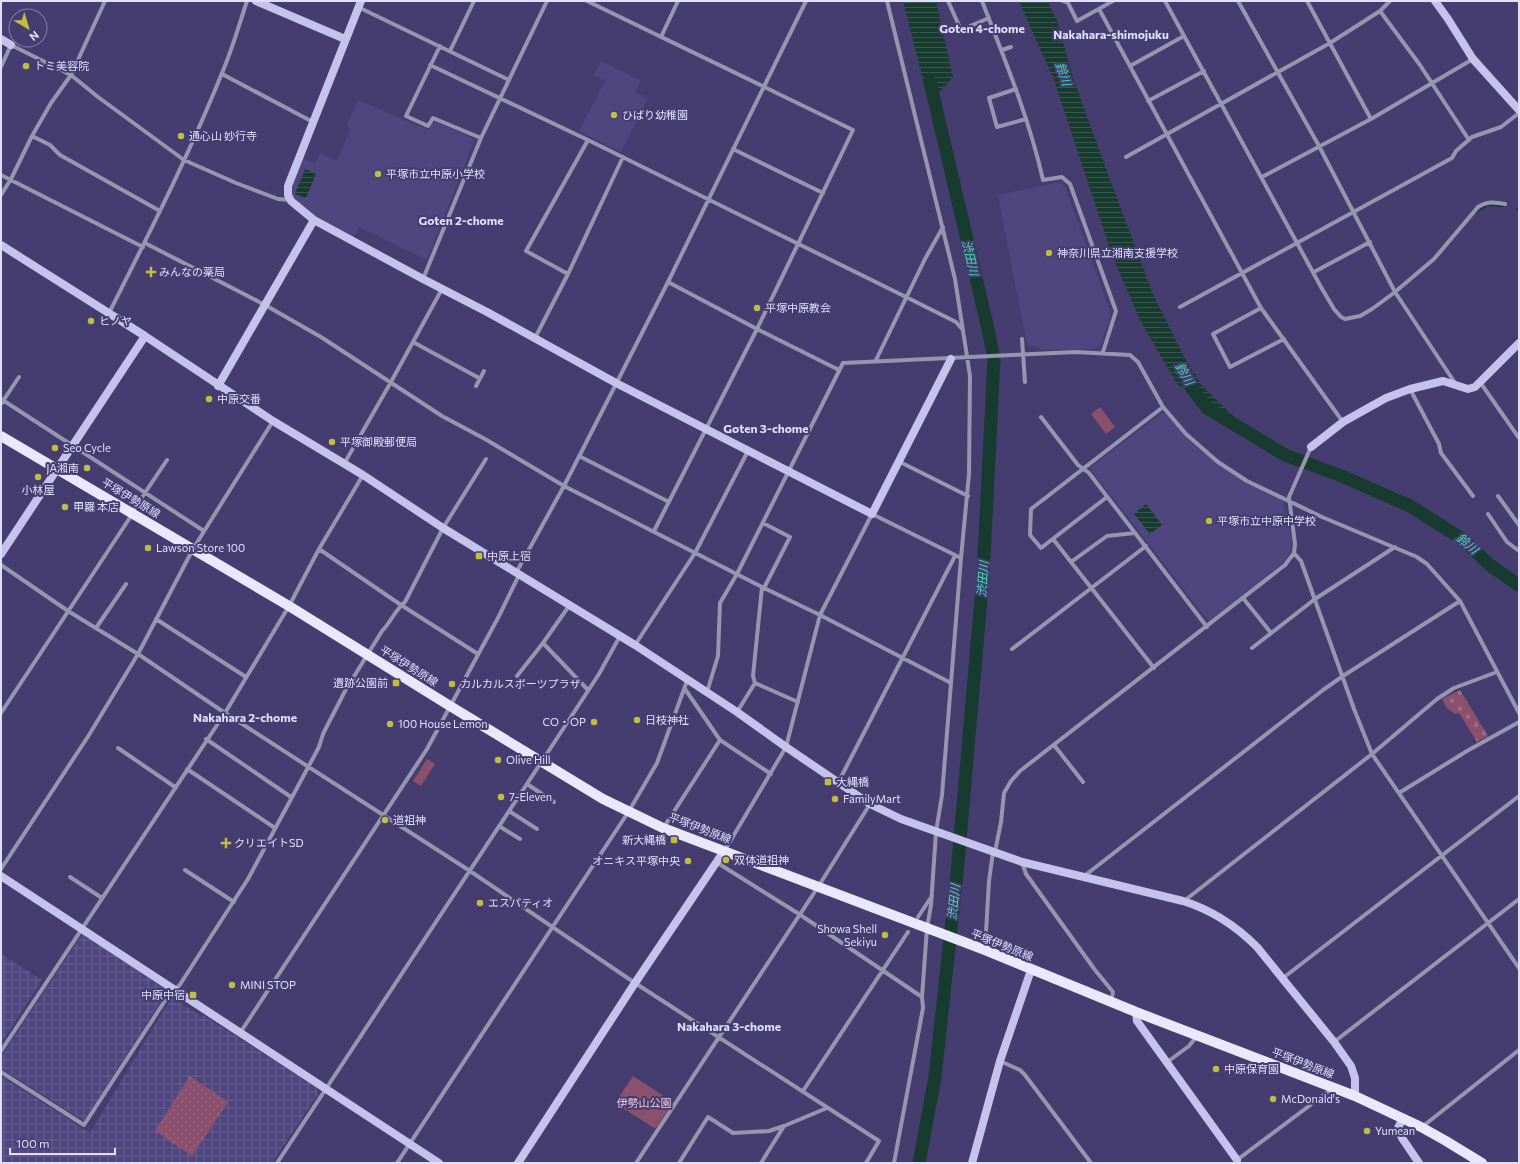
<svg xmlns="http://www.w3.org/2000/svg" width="1520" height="1164" font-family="Commissioner,'Noto Sans JP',sans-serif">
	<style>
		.built { fill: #4f4680 }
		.industrial { fill: url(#industrial-grid) }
		.grass { fill: url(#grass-dots) }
		.cemetery { fill: url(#cemetery-stones) }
		.green { fill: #8b506e }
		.water { fill: url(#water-rules) }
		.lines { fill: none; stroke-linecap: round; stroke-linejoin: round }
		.stream { stroke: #183b2f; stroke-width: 2 }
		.river { stroke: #183b2f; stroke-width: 13 }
		.street { stroke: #9795af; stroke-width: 4 }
		.secondary { stroke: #c5c2eb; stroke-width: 8 }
		.primary { stroke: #e9e8fd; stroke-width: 10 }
		.poi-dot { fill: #bfbe41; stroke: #453d70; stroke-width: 1.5 }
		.labels { text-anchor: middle; stroke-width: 4; stroke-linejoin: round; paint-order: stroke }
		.poi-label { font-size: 11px; fill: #e1dffe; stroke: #453d70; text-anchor: start }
		.street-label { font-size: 11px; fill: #e1dffe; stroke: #453d70 }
		.park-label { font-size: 11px; fill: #f3c6db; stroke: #453d70 }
		.neighbourhood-label { font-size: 12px; font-weight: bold; fill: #e1dffe; stroke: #453d70 }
		.water-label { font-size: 12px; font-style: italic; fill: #3fddaf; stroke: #453d70 }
	</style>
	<defs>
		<pattern id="industrial-grid" width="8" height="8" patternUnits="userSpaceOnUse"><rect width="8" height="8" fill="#4f4680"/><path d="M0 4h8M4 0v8" fill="none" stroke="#686093"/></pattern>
		<pattern id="grass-dots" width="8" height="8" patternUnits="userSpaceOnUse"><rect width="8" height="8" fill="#8b506e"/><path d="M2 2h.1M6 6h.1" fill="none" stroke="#9b6984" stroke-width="1.8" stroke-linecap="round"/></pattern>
		<pattern id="cemetery-stones" width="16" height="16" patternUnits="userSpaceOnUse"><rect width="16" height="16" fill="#8b506e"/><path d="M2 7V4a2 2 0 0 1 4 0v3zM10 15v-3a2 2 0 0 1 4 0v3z" fill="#9b6984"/></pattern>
		<pattern id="water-rules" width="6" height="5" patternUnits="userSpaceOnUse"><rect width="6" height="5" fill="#183b2f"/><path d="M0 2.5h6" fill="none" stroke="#39574e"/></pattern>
	</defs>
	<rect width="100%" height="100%" fill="#453d70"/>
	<path class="built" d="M601 61 641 81 635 92 648 98 621 152 579 131 605 81 594 75Z
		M358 100 428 130 432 123 435 122 472 138 474 141 427 260 359 227 353 239 309 212 294 199 290 192 291 184 302 158 315 163 320 153 337 161 351 128 347 126Z
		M1056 183 1062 184 1066 189 1111 315 1102 342 1097 348 1092 349 1040 350V348L1027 345 998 195Z
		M1162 413 1166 414 1187 438 1218 464 1239 478 1281 499 1283 502 1292 540 1290 552 1283 563 1210 620 1207 619 1091 470V467Z"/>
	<path class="industrial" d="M83 933 166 990V993L84 1121 1 1068V1057Z
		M1 954 42 980 1 1043Z
		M173 995 177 997 176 1000 201 1016 203 1015 317 1088 318 1094 272 1163H1V1076L90 1133Z"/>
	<path class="grass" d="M190 1076 228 1102 192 1156 155 1131Z"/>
	<path class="cemetery" d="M1460 690 1488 736 1477 742 1459 713 1455 714 1447 708 1442 699Z"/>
	<path class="green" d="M1100 407 1115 427 1106 434 1091 414Z
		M427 759 435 764 421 786 413 781Z
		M633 1076 673 1102 657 1127 654 1128 615 1103Z"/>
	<path class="water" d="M903 1H936L953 77 929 104Z
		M1019 1H1047L1057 20 1073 78 1108 174 1153 294 1183 355 1202 386 1253 435 1177 384 1140 320 1112 255 1053 77 1035 38Z
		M305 169 316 174 306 198 295 194Z
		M1146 504 1162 525 1150 534 1134 514Z"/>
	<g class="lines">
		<path class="stream" d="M1517 209 1519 210
			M1475 213 1488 205 1504 206
			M1507 577 1519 580"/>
		<path class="river" d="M1191 387 1207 408 1285 455 1344 477 1410 506 1461 538 1491 566 1519 585
			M919 1163 935 1077 957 874 983 576 994 359 988 329 930 82"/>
		<path class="street" d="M587 1 853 130 757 329 839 370
			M887 1 955 279 970 376 969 474 961 558 942 795 936 832 931 905 927 928 922 997 923 1008 894 1163
			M948 1 961 30 989 18
			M982 1C1005 60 1029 118 1043 180L1062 177 1070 184 1116 311 1103 352
			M1063 1 1068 3 1077 21 1113 1
			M1165 1 1321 287 1334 309 1341 317 1345 319 1360 316 1372 309 1395 292 1434 259 1478 207C1487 201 1495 202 1505 204
			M1238 1 1319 146 1395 292 1455 383
			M1307 1 1371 119
			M358 7 509 80
			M1099 9 1261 308 1343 422
			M1380 11 1420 65 1469 140
			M661 37 678 1
			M440 46 406 116 428 126 433 118 481 138
			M1002 50 1011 47
			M450 51 474 1
			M430 65 588 140 906 297 956 322 963 330
			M1130 66 1184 36
			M1 67 11 45 71 75 98 97 184 160 236 183 278 199 291 200
			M222 74 313 122
			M1016 89 989 98 997 127 1026 119
			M1148 101 1204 71
			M32 136 50 145 60 155 160 211
			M733 149 823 193
			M1126 157 1330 43 1380 11 1390 1
			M1 175 143 247
			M1262 177 1371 119 1473 59
			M1 195 11 179 32 136 51 103 71 75 105 1
			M145 243 265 305 321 337 442 416 485 439 564 486 762 587 820 615 951 683
			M1314 272 1370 242
			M568 274 526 251 588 140
			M423 279 481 138 547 1
			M1180 307 1452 158 1456 151 1472 137 1501 127 1519 113
			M1261 308 1213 334 1230 367 1284 339
			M109 313C149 234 189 155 222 73 232 50 239 25 247 1
			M535 338 568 274 623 157
			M1022 339 1025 382
			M413 342 479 378
			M875 362 925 259 943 227
			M1480 382 1519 438
			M476 386 484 371
			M1410 389 1439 444 1441 453 1473 496
			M1 399 204 531
			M1 404 19 377
			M1041 417 1078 465 1089 473 1135 533
			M579 456 669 502
			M898 461 968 496
			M344 464 391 382 442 289
			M1498 496 1519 525
			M1107 497 1041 548 1030 535 1031 509 1163 407
			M132 512 167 460
			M1488 514 1507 542 1519 551
			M763 523 790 537 764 588
			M654 531 757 329 668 282
			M1053 539 1154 668
			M319 549 401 605 478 654
			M1294 553 1301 561 1354 709 1372 754 1519 968
			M1071 562 1107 536 1135 533 1207 627
			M1 565 68 611 138 654 225 713 470 871 635 983 879 1141 866 1163
			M516 573 564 486 668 282 806 1
			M762 587 753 676 755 683 798 702
			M1243 598 1271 633
			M156 619 246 677
			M96 628 126 584
			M543 643 588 690
			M635 645 695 553 748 451
			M1252 648 1315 599 1395 547
			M1012 649 1146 546
			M517 676 543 643 569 606
			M685 689 720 740 771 774
			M707 692 718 656 720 603 737 574 843 363 1076 352 1130 355 1138 362 1163 407 1186 434 1218 462 1247 481 1322 517 1417 557 1427 564 1460 601 1519 713
			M737 712 755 683
			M1 713 133 513
			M206 739 291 797
			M1054 745 1083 782
			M118 748 175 787
			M187 769 275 828
			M838 783 955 556
			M527 784 554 802
			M1399 793 1467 751 1519 722
			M509 811 537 829
			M499 826 520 839
			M664 827 720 740
			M725 850 786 747 820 615 872 514 961 558
			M995 852 1001 822 1004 793 1011 781 1020 771 1285 565 1294 553 1295 544 1289 497 1311 447
			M716 862 799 914 922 997
			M1022 862 1026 874 1095 970 1113 992 1111 1001
			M1 869 89 735 138 654 193 549 273 421
			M185 870 234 902
			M70 877 102 898
			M1083 877 1323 690 1343 676 1460 601
			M1184 901 1372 754 1437 699 1454 688 1497 672
			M918 917 932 896
			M985 949 989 881 993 852
			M1283 978 1519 796
			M240 1033 427 749 499 616 519 575
			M1334 1042 1519 899
			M1 1051 225 713 289 606 319 549 363 475
			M1000 1061 1020 1070 1025 1075 1091 1163
			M1166 1063 1189 1046 1197 1036
			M1 1072 84 1125 170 993 174 989 179 986 248 879 319 747 323 734 345 691 382 631C391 622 395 610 405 602L443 528 486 459
			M803 1091 908 932
			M1422 1127 1519 1050
			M1238 1161 1237 1160 1333 1088
			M277 1163 548 752 599 674 620 636
			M397 1163 629 811 657 763 687 681
			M636 1163 818 887 870 804
			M679 1163 708 1117 733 1133 769 1131 784 1126
			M761 1163 784 1126 827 1108"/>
		<path class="secondary" d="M256 1 345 39
			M361 1 288 186V195L291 201 314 220 423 279 487 312 616 383 872 514 951 359
			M1435 1 1448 19 1473 59 1519 110
			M1 39 11 45
			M1 245 145 336 273 421 363 475 443 528 635 645 737 712 786 747 870 804 901 819 1022 862 1183 901C1212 910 1236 926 1257 947L1334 1042 1351 1066 1355 1078V1096
			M218 386 314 220
			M1311 447 1343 422 1386 398 1410 389 1443 381 1468 389 1475 387 1519 343
			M1 554 145 336
			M1 876 439 1163
			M1136 1012 1137 1021 1237 1160
			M1403 1118 1398 1128 1402 1138 1419 1163
			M518 1163 635 983 724 851
			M972 1163 1000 1061 1031 970"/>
		<path class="primary" d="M1 436 289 606 450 706 603 799 663 828 985 950 1136 1012 1355 1096 1421 1127 1446 1141 1482 1163"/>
	</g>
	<g class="poi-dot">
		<circle cx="26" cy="66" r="4"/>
		<circle cx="614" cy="115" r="4"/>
		<circle cx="181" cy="136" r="4"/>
		<circle cx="378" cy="174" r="4"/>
		<circle cx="1049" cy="253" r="4"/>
		<path d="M149 266h4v4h4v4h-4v4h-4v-4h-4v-4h4z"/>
		<circle cx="757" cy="308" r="4"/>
		<circle cx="91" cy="321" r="4"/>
		<circle cx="209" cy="399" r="4"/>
		<circle cx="332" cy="442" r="4"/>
		<circle cx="55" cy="448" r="4"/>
		<circle cx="87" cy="468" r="4"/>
		<circle cx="38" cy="477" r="4"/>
		<circle cx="65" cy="507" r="4"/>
		<circle cx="1209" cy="521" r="4"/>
		<circle cx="148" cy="548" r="4"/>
		<rect x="475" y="552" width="8" height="8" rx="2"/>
		<rect x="392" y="679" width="8" height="8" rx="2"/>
		<circle cx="452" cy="684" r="4"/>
		<circle cx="637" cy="720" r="4"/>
		<circle cx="594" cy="722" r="4"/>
		<circle cx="390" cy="724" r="4"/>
		<circle cx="498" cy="760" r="4"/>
		<rect x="824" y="778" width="8" height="8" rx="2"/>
		<circle cx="501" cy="797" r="4"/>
		<circle cx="835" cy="799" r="4"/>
		<circle cx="385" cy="820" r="4"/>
		<rect x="670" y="836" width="8" height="8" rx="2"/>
		<path d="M224 837h4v4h4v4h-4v4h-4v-4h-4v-4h4z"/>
		<circle cx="726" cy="860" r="4"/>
		<circle cx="688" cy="861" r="4"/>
		<circle cx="480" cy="903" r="4"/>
		<circle cx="885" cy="935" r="4"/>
		<circle cx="232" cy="985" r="4"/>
		<rect x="189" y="991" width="8" height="8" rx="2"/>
		<circle cx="1216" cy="1069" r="4"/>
		<circle cx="1273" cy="1099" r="4"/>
		<circle cx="1367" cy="1131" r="4"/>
	</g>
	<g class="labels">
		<g class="poi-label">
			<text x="34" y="70">トミ美容院</text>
			<text x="622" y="119">ひばり幼稚園</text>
			<text x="189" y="140">通心山 妙行寺</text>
			<text x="386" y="178">平塚市立中原小学校</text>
			<text x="1057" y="257">神奈川県立湘南支援学校</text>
			<text x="159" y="276">みんなの薬局</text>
			<text x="765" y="312">平塚中原教会</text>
			<text x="99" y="325">ヒノヤ</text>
			<text x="217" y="403">中原交番</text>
			<text x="340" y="446">平塚御殿郵便局</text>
			<text x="63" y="452">Seo Cycle</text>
			<text x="79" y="472" text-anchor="end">JA湘南</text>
			<text x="38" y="494" text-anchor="middle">小林屋</text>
			<text x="73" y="511">甲羅 本店</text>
			<text x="1217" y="525">平塚市立中原中学校</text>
			<text x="156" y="552">Lawson Store 100</text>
			<text x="487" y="560">中原上宿</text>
			<text x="388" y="687" text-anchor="end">遺跡公園前</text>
			<text x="460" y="688">カルカルスポーツプラザ</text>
			<text x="645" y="724">日枝神社</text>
			<text x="586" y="726" text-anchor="end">CO・OP</text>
			<text x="398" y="728">100 House Lemon</text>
			<text x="506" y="764">Olive Hill</text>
			<text x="836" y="786">大縄橋</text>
			<text x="509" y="801">7-Eleven</text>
			<text x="843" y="803">FamilyMart</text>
			<text x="393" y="824">道祖神</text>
			<text x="666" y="844" text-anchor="end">新大縄橋</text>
			<text x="234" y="847">クリエイトSD</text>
			<text x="734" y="864">双体道祖神</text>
			<text x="680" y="865" text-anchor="end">オニキス平塚中央</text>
			<text x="488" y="907">エスパティオ</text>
			<text x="877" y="933" text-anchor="end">Showa Shell<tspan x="877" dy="13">Sekiyu</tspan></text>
			<text x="240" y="989">MINI STOP</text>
			<text x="185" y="999" text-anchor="end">中原中宿</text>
			<text x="1224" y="1073">中原保育園</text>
			<text x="1281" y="1103">McDonald's</text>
			<text x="1375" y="1135">Yumean</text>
		</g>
		<g class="street-label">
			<text transform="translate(131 498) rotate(31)" y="4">平塚伊勢原線</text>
			<text transform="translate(409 666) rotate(32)" y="4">平塚伊勢原線</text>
			<text transform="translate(700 828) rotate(21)" y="4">平塚伊勢原線</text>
			<text transform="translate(1002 945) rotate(22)" y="4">平塚伊勢原線</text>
			<text transform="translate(1303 1063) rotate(21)" y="4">平塚伊勢原線</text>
		</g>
		<g class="park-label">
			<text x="644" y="1107">伊勢山公園</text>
		</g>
		<g class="neighbourhood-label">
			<text x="982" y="33">Goten 4-chome</text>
			<text x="1111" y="39">Nakahara-shimojuku</text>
			<text x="461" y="225">Goten 2-chome</text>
			<text x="766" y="433">Goten 3-chome</text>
			<text x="245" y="722">Nakahara 2-chome</text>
			<text x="729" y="1031">Nakahara 3-chome</text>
		</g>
		<g class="water-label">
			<text transform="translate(1063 74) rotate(71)" y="4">鈴川</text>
			<text transform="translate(970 258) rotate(77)" y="4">渋田川</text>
			<text transform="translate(1184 374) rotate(59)" y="4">鈴川</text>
			<text transform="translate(1467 544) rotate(40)" y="4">鈴川</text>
			<text transform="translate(983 579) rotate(-86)" y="4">渋田川</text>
			<text transform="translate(954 902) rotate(-84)" y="4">渋田川</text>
		</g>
	</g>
	<rect width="1520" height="1164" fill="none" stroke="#e1dffe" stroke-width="4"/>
	<g transform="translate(28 28) rotate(142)"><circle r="19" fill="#453d70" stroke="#837ea9"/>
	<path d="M0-3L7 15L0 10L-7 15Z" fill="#bfbe41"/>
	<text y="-6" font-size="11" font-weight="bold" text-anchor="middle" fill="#e1dffe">N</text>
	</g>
	<path d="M10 1148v6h105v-6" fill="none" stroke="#e1dffe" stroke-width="2"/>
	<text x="16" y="1148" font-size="12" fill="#e1dffe" stroke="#453d70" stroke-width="3" paint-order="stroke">100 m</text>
</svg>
